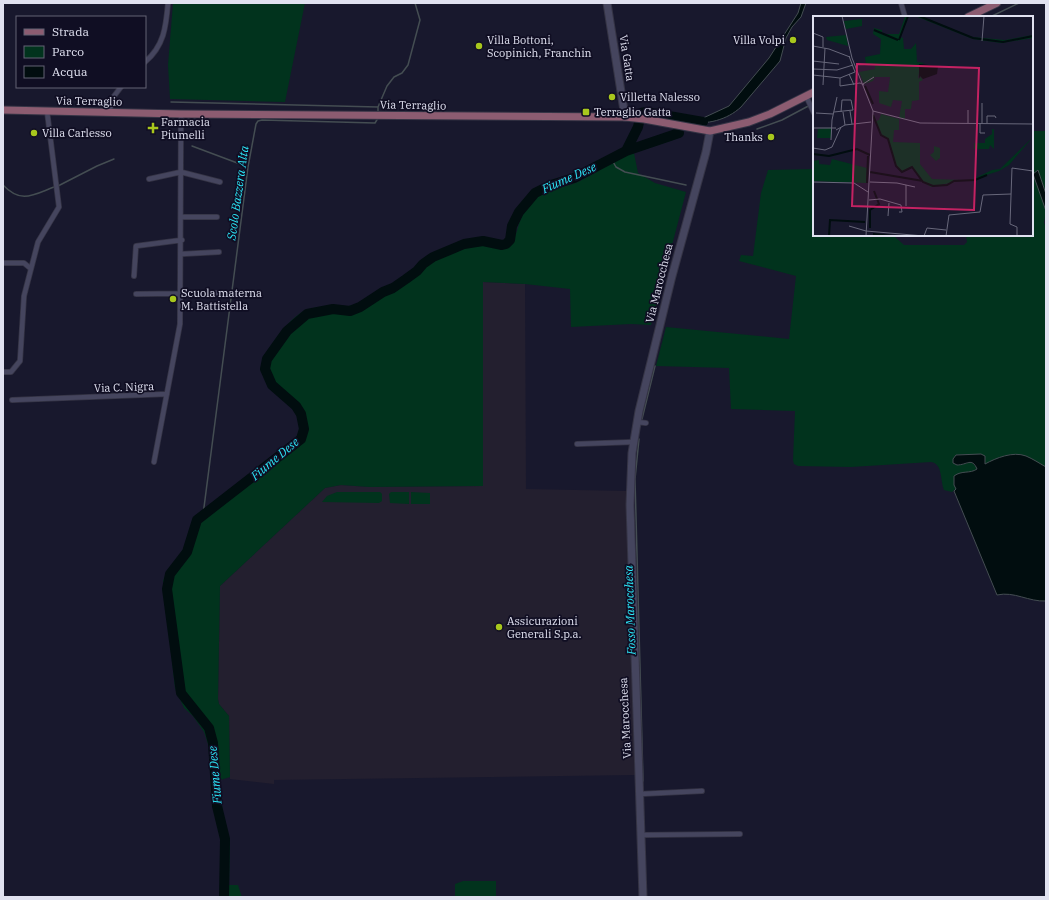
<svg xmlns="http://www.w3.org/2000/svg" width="1049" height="900" font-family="'IBM Plex Serif',serif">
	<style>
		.commercial { fill: #231f2f }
		.green { fill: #01331d }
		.water { fill: #010d0f; stroke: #444d52 }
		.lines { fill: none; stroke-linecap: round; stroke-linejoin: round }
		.stream { stroke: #444d52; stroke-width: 1.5 }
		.river { stroke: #010d0f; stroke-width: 10 }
		.street-casing { stroke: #353445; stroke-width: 6 }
		.secondary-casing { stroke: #353445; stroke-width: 9 }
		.primary-casing { stroke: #353445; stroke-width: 9 }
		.street { stroke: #45455e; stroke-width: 4.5 }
		.secondary { stroke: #45455e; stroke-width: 7 }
		.primary { stroke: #8c5c71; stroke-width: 7 }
		.poi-dot { fill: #a8c71d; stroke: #100e23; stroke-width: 1.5 }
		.labels { text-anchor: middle; stroke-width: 3.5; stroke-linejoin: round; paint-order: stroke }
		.poi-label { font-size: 11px; fill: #e0e1f0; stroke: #100e23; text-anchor: start }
		.street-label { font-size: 11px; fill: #e0e1f0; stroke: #100e23 }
		.water-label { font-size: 12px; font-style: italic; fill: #2ce8f9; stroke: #100e23 }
		.inset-river { fill: none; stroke: #010d0f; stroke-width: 2 }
		.inset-road { fill: none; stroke: #68687b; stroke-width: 1 }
		.view { fill: #c42262; fill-opacity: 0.15; stroke: #c42262; stroke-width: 2 }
		.inset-edge { fill: none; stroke: #e0e1f0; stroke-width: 2 }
	</style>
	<rect width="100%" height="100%" fill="#18182d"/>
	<path class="commercial" d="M483 282 525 284 526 489 627 491 635 775 274 780V784L230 779 229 716 219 704 218 699 220 586 325 488 341 485 370 487 483 486Z"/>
	<path class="green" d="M173 3H305L285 102 170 99 168 65Z
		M1032 131H1046V194L1038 171 1033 174 1046 211 1044 223 1046 226V467C1020 454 1012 450 985 464L981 454 956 455 953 459V463L957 465C966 462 972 459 977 469L952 492 944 490C940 480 943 464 931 462L851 467 798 466 794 464 793 460 795 411 731 409 729 368 656 366 666 327 789 339 796 276 739 261 741 255 753 256 761 193 768 170 814 169V235L894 236 904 245H964L967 242 966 235H1032Z
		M680 136 676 139 634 153 638 173 655 183 686 192 651 325 631 324 571 327 570 289 525 284 483 282V486L370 487 341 485 325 488 220 586 218 699 219 704 229 716 230 777 220 780 223 817 218 798 211 784 210 750 204 732 193 716 184 708 175 688 164 590 167 589 163 581C167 569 177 562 184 552 191 541 189 525 198 515 205 508 215 501 224 495 239 482 255 469 271 457 279 451 289 447 296 440 321 416 253 387 264 358 270 344 289 320 302 312 318 303 337 310 353 305 377 297 397 280 418 267 431 259 456 249 471 245 483 242 495 249 507 248 518 241 518 216 528 205 540 191 561 189 578 182 595 174 611 163 628 153 643 145 663 139 680 136Z
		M337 492H380L382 494V501L379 503 322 502 327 496Z
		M391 492H409V504L390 503 389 494Z
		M411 492 430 493V504H411Z
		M225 824 230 842 229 885H238L242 897H229L226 886 229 846Z
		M463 881H496V897H455V884Z"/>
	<path class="water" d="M801 3H806L801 17 792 27 786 38 780 61 741 107C727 120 707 125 688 122L701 119 729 106 769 58 798 13Z
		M1038 170 1046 194V211L1033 174Z
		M981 454 985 456V464C996 458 1013 451 1026 456 1033 459 1039 463 1046 467V601C1029 602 1014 591 997 595L954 491 956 489 954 485V476C962 470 970 474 977 469 972 457 967 465 957 465L953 463V459L956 455Z"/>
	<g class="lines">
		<path class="stream" d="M990 17 1019 3
			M171 102 378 107
			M378 114V107L387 86 394 77 402 73 408 65 420 20 415 3
			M757 129 782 120 814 103
			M192 146 248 167
			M612 160 616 167 625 172 686 185
			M3 185C21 204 33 195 54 187
			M58 186 97 166 114 159
			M642 419 655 366
			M639 439 635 479 643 781
			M203 515 248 167 256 124 258 121 262 120 375 123 378 118"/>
		<path class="river" d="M626 151 638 127 641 113 646 112 703 122
			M224 897 225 839 217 806 213 743 209 728 181 693 167 589 170 574 187 552 197 520 301 439 304 429 301 414 296 406 272 385 265 369 267 359 287 331 307 314 333 309 350 311 360 307 383 292 393 288 406 279 417 271 423 264 433 257 464 244 483 241 502 245 506 244 510 240 512 226 519 212 535 193 551 185 574 178 626 151 679 133"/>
		<g class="street-casing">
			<path id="street" d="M901 3 905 17
				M145 62C164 46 166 27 168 3
				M806 96 814 113
				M110 113 111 100 121 87
				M149 179 181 172 220 182
				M181 217H217
				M182 254 219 252
				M3 263H24L30 268
				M134 276 136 246 182 240
				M136 294 226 293
				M3 372H11L20 361 24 296 38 242 59 207 47 111
				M12 400 167 394
				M637 422 646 423
				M577 444 633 442
				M154 462 180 324 181 114
				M640 794 702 791
				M641 835 740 834"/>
		</g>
		<g class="secondary-casing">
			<path id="secondary" d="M607 3 625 117
				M643 897 630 505 632 453 639 411 672 276 706 152 710 131"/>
		</g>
		<g class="primary-casing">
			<path id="primary" d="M968 17 997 3
				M3 110 181 114 625 117 644 119 710 131 749 122 770 114 814 92"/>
		</g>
		<use href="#street" class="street"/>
		<use href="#secondary" class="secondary"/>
		<use href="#primary" class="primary"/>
	</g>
	<g class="poi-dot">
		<circle cx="793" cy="40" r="4"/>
		<circle cx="479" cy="46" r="4"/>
		<circle cx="612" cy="97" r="4"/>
		<rect x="582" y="108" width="8" height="8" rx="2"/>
		<path d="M151 122h4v4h4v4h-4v4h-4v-4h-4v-4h4z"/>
		<circle cx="34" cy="133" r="4"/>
		<circle cx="771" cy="137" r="4"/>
		<circle cx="173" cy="299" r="4"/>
		<circle cx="499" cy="627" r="4"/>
	</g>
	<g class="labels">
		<g class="poi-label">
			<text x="487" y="44">Villa Bottoni,<tspan x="487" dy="13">Scopinich, Franchin</tspan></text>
			<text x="785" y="44" text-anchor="end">Villa Volpi</text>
			<text x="620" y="101">Villetta Nalesso</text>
			<text x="594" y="116">Terraglio Gatta</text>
			<text x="161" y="126">Farmacia<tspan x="161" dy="13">Piumelli</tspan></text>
			<text x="42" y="137">Villa Carlesso</text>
			<text x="763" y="141" text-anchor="end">Thanks</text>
			<text x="181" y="297">Scuola materna<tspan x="181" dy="13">M. Battistella</tspan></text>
			<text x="507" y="625">Assicurazioni<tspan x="507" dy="13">Generali S.p.a.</tspan></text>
		</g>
		<g class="street-label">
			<text transform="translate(627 58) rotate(81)" y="4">Via Gatta</text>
			<text transform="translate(89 101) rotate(1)" y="4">Via Terraglio</text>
			<text transform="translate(413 105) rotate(1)" y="4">Via Terraglio</text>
			<text transform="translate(659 283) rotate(-76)" y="4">Via Marocchesa</text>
			<text transform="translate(124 387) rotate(-2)" y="4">Via C. Nigra</text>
			<text transform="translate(625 718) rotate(-93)" y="4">Via Marocchesa</text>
		</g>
		<g class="water-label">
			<text transform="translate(569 178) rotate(-24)" y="4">Fiume Dese</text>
			<text transform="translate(238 193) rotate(-82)" y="4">Scolo Bazzera Alta</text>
			<text transform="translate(275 459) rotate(-40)" y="4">Fiume Dese</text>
			<text transform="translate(630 610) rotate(-92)" y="4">Fosso Marocchesa</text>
			<text transform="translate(215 775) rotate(-95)" y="4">Fiume Dese</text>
		</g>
	</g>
	<g transform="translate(813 16)">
		<rect width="220" height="220" fill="#18182d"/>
		<path d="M96 0 87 21 90 22 91 33H98L103 27 104 46 112 47 105 49 107 50 105 63 107 60 110 64 106 66V84L99 85 98 93H92V103L86 102 89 85 80 84 78 91 66 87V75L75 76 77 61H62L60 65 51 68 46 56 62 53V48L53 49 52 41 67 38 68 23 60 18 61 12 69 14V18H86L92 1ZM102 0H108L159 21 192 24 220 19V22L188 27 160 23ZM49 3V10L33 13 31 5ZM33 19 35 30 14 24 13 21ZM68 98 86 103V114H81L80 126 107 127V148L119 163 151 164 118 171 110 166 99 152 90 156 87 155 83 150 75 123 69 119 61 101V99L63 105 66 104ZM18 112V122H4L5 113ZM179 113H181V133L177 129 176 133H161V127H172V123L179 118ZM220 121 196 149 186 155 161 163H152H160L179 154 187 153ZM121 130 127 132V142L123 145 117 139 121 136ZM19 143 54 152 53 167 0 165V145L6 144V148L17 149Z" fill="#01331d"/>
		<path d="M106 48 125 50 124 58 110 63 107 60 106 63Z" fill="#010d0f"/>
		<path class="inset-river" d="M106 0 160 22 190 26 220 20M61 14 85 24M86 24 95 0M52 70 60 88M60 99 68 119 75 123 83 150 89 156 99 151 110 166 120 170 134 169 141 165 162 164 174 159M0 138 16 140 44 133 57 139M57 156 110 165M54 167 55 140M57 212V194L66 188 61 175M60 218 79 220M16 220 17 204 52 206"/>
		<path class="inset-road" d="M29 0 39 42 60 95 53 220M0 17 10 21V31M169 25 171 0M0 30 16 33 37 41M0 45 26 48M0 53 24 54 40 49M36 58 41 69M0 59 27 62 42 56 36 40M27 62V70L47 67 51 69M50 68 61 61M10 69 12 32M169 87V107M37 95 39 108M60 95 107 107 220 108M21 96 40 94M28 96 29 84H38L40 94M30 96 32 109M3 97 20 98M155 107V94M167 107V117H172M174 107V100H182L183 102M0 112H23M23 114 32 109 58 106M18 124 19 104 24 81M0 132 12 134 19 131 28 111M0 166 41 167 55 176M57 166 84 167 102 171M93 169V190M56 184 67 183 88 189 89 196H86M75 200 76 187M36 210 53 215M53 215 111 220 114 212 133 214M133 220 136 199 167 196 170 179 198 178M204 220V211L197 208 199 152 220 155"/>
		<path class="view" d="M44 48 166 52 161 194 39 190Z"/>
		<rect width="220" height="220" class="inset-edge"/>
	</g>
	<rect width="1049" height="900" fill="none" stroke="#e0e1f0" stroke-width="8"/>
	<rect x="16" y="16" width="130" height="72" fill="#100e23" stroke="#636275"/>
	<rect x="24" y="29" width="20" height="6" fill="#8c5c71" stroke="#636275"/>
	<text x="52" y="36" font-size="12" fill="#e0e1f0">Strada</text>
	<rect x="24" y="46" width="20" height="12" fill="#01331d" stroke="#636275"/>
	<text x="52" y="56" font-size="12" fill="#e0e1f0">Parco</text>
	<rect x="24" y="66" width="20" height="12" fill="#010d0f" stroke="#636275"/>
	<text x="52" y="76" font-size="12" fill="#e0e1f0">Acqua</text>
</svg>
